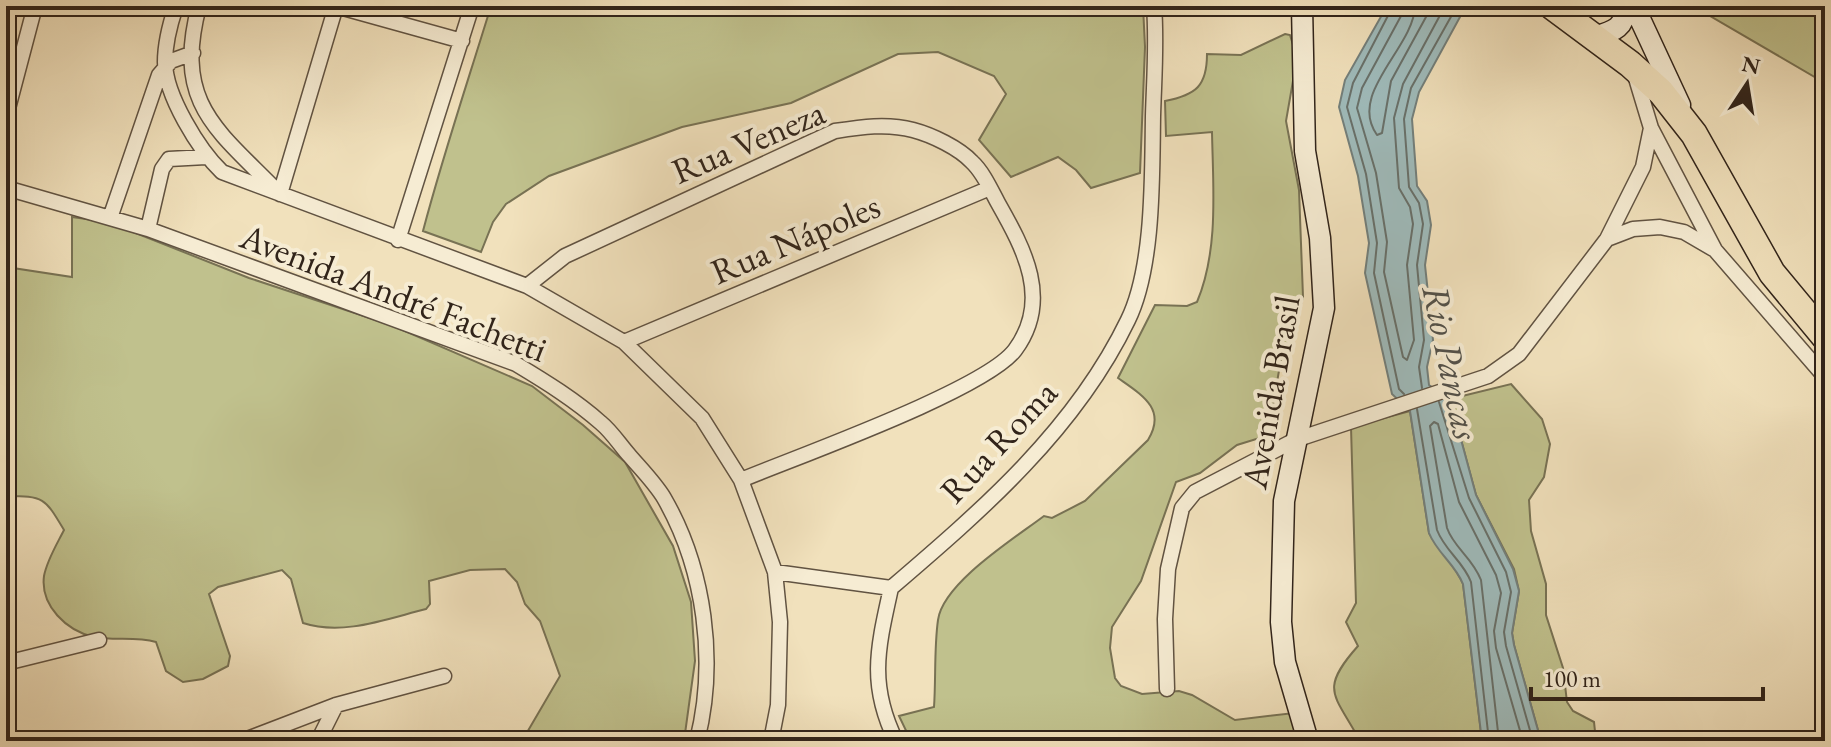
<svg xmlns="http://www.w3.org/2000/svg" width="1831" height="747" font-family="'EB Garamond',serif">
	<style>
		.green { fill: #c0c18d; stroke: #787254; stroke-width: 2 }
		.water { fill: #9fbbbb; stroke: #737f7b; stroke-width: 2 }
		.lines { fill: none; stroke-linecap: round; stroke-linejoin: round }
		.shore { stroke: #68706a; stroke-width: 2 }
		.street-casing { stroke: #615342; stroke-width: 17 }
		.secondary-casing { stroke: #31241a; stroke-width: 23 }
		.highway-casing { stroke: #31241a; stroke-width: 29 }
		.street { stroke: #f6ecd3; stroke-width: 14 }
		.secondary { stroke: #f6ecd3; stroke-width: 20 }
		.highway { stroke: #f1e1bc; stroke-width: 26 }
		.labels { text-anchor: middle; stroke-width: 8; stroke-linejoin: round; paint-order: stroke }
		.street-label { font-size: 36px; fill: #31241a; stroke: #f6ecd3 }
		.water-label { font-size: 38px; font-style: italic; fill: #52514a; stroke: #f6ecd3 }
	</style>
	<rect width="100%" height="100%" fill="#f1e1bc"/>
	<filter id="stains"><feTurbulence type="fractalNoise" baseFrequency=".0025" numOctaves="4"/><feColorMatrix values="0 0 0 0 .2 0 0 0 0 .09 0 0 0 0 .02 0 0 0 .5 -.17"/></filter>
	<radialGradient id="worn" r=".72"><stop offset=".6" stop-color="#630" stop-opacity="0"/><stop offset="1" stop-color="#630" stop-opacity=".3"/></radialGradient>
	<path class="green" d="M491 6H1143L1145 47 1140 173 1091 188 1076 170 1058 157 1011 177 979 140 1006 94 994 76 938 52 898 54 791 103 682 127 549 176 506 204 493 222 481 252 423 231C443 155 468 81 491 6Z
		M1693 6H1825V83Z
		M1285 34 1290 35 1297 58 1286 121 1299 190 1303 297 1293 334 1281 359 1270 423 1263 437 1237 445 1200 473 1176 482 1141 581 1112 627 1110 648 1115 678 1121 686 1142 694 1179 691 1192 695 1235 720 1294 713 1301 741H911L899 716 934 707C936 679 934 648 938 620 943 583 1015 538 1044 516L1052 518 1085 501 1148 440C1167 409 1142 395 1118 378L1155 305 1187 306 1197 302C1219 250 1213 187 1212 132L1166 136 1165 101C1196 95 1207 86 1207 54L1241 55Z
		M72 217 108 222 249 278 391 325 532 386 583 425 625 462 673 546 691 602 695 661 684 741H522L560 676 540 621 525 604 517 582 505 569 470 570 429 581 430 604 426 609C386 619 343 636 303 623L291 579 282 570 218 587 209 594 230 656 228 666 203 679 183 682 166 671 156 642C135 636 115 641 94 637 67 631 40 606 44 576 47 560 57 544 64 530 45 498 44 496 6 496V267L72 277Z
		M1511 384 1542 419 1550 444 1544 477 1529 500 1531 531 1546 584V615L1563 668 1567 702 1573 711 1594 722 1596 741H1541L1514 645 1512 633 1519 591 1514 569 1476 495 1450 399Z
		M1410 411 1429 533C1439 552 1455 564 1463 584L1482 741H1360C1335 694 1318 691 1358 646L1346 622 1356 603 1351 427Z"/>
	<path class="water" d="M1387 6H1466L1419 92 1412 119 1417 186 1427 201 1431 225 1425 265 1433 340 1427 367 1429 385 1450 399 1476 495 1513 569 1519 591 1512 633 1514 645 1541 741H1482L1463 584C1455 564 1437 553 1429 533L1410 411 1392 394 1365 273 1369 243 1358 176 1339 107 1345 80Z"/>
	<g class="lines">
		<path class="shore" d="M1393 6 1353 83 1347 107 1366 174 1377 243 1374 273 1399 389 1404 394
			M1403 6 1401 16 1362 88 1357 108 1376 173 1387 242 1384 272 1403 357 1407 360 1414 340 1407 265 1413 224 1410 207 1399 188 1394 118 1403 84 1445 6
			M1415 6C1414 48 1347 93 1377 135L1382 133 1391 81 1432 6
			M1422 388 1419 367 1424 340 1417 265 1423 224 1419 203 1409 187 1404 119 1411 88 1457 6
			M1439 402 1469 498 1506 572 1511 592 1504 632 1506 646 1533 741
			M1417 409 1437 530C1445 551 1463 561 1471 582L1489 741
			M1499 741 1481 580C1472 557 1454 548 1447 528L1430 426 1434 422 1438 424 1459 502 1496 575 1501 593 1494 631 1496 648 1523 741"/>
		<g class="street-casing">
			<path id="street" d="M176 6C170 24 165 42 165 62 165 95 199 150 222 172L527 286 624 342 702 418 741 480 775 572 780 622 778 705 771 741
				M199 6C173 105 218 130 279 193
				M336 6 462 41
				M6 116 35 6
				M1651 128 1715 250 1825 377
				M6 188 148 229 516 364C546 382 575 400 601 423 612 432 620 445 629 455 641 469 655 483 664 498 705 569 717 662 697 741
				M280 194 336 6
				M110 218 159 75 171 61 193 53
				M148 229 162 169 169 159 206 157
				M1607 239 1643 167 1651 128 1635 75
				M398 240 472 6
				M527 286 565 256 835 131C861 127 887 123 913 130 932 135 959 148 972 162 983 172 991 190 998 203 1024 249 1052 300 1015 350 985 390 796 457 741 480
				M624 342 990 188
				M775 572 891 588
				M891 588C982 510 1075 430 1128 320 1154 267 1152 175 1153 116 1154 79 1157 43 1154 6
				M891 588C878 647 868 684 896 741
				M6 663 99 640
				M1167 689 1165 619 1168 569 1182 508 1195 492 1295 440 1488 376 1519 354 1607 239 1633 229 1660 227 1684 232 1715 250
				M242 741 336 705 444 676
				M318 741 336 705"/>
		</g>
		<g class="secondary-casing">
			<path id="secondary" d="M1302 6 1305 151 1320 238 1324 308 1284 501 1281 622 1285 662 1308 741
				M1634 6 1680 105
				M1595 37C1614 31 1625 28 1626 6"/>
		</g>
		<g class="highway-casing">
			<path id="highway" d="M1552 6 1630 64 1661 92 1694 134 1772 273 1825 337"/>
		</g>
		<use href="#street" class="street"/>
		<use href="#secondary" class="secondary"/>
		<use href="#highway" class="highway"/>
	</g>
	<g class="labels">
		<g class="street-label">
			<text transform="translate(748 141) rotate(-23)" y="13">Rua Veneza</text>
			<text transform="translate(795 238) rotate(-23)" y="13">Rua Nápoles</text>
			<text transform="translate(394 292) rotate(21)" y="13">Avenida André Fachetti</text>
			<text transform="translate(1270 392) rotate(-80)" y="13">Avenida Brasil</text>
			<text transform="translate(998 441) rotate(-47)" y="13">Rua Roma</text>
		</g>
		<g class="water-label">
			<text transform="translate(1451 362) rotate(78)" y="13">Rio Pancas</text>
		</g>
	</g>
	<rect width="1831" height="747" fill="none" stroke="#f1e1bc" stroke-width="32"/>
	<rect x="8" y="8" width="1815" height="731" fill="none" stroke="#31241a" stroke-width="4"/>
	<rect x="16" y="16" width="1799" height="715" fill="none" stroke="#31241a" stroke-width="2"/>
	<g transform="translate(1747 84) rotate(12)" stroke="#f6ecd3" stroke-width="6" paint-order="stroke">
	<path d="M0-6L14 30L0 20L-14 30Z" fill="#31241a"/>
	<text y="-12" font-size="22" font-weight="bold" text-anchor="middle" fill="#31241a">N</text>
	</g>
	<path d="M1531 687v12h232v-12" fill="none" stroke="#31241a" stroke-width="4"/>
	<text x="1543" y="687" font-size="24" fill="#31241a" stroke="#f6ecd3" stroke-width="6" paint-order="stroke">100 m</text>
	<rect width="100%" height="100%" filter="url(#stains)"/>
	<rect width="100%" height="100%" fill="url(#worn)"/>
</svg>
